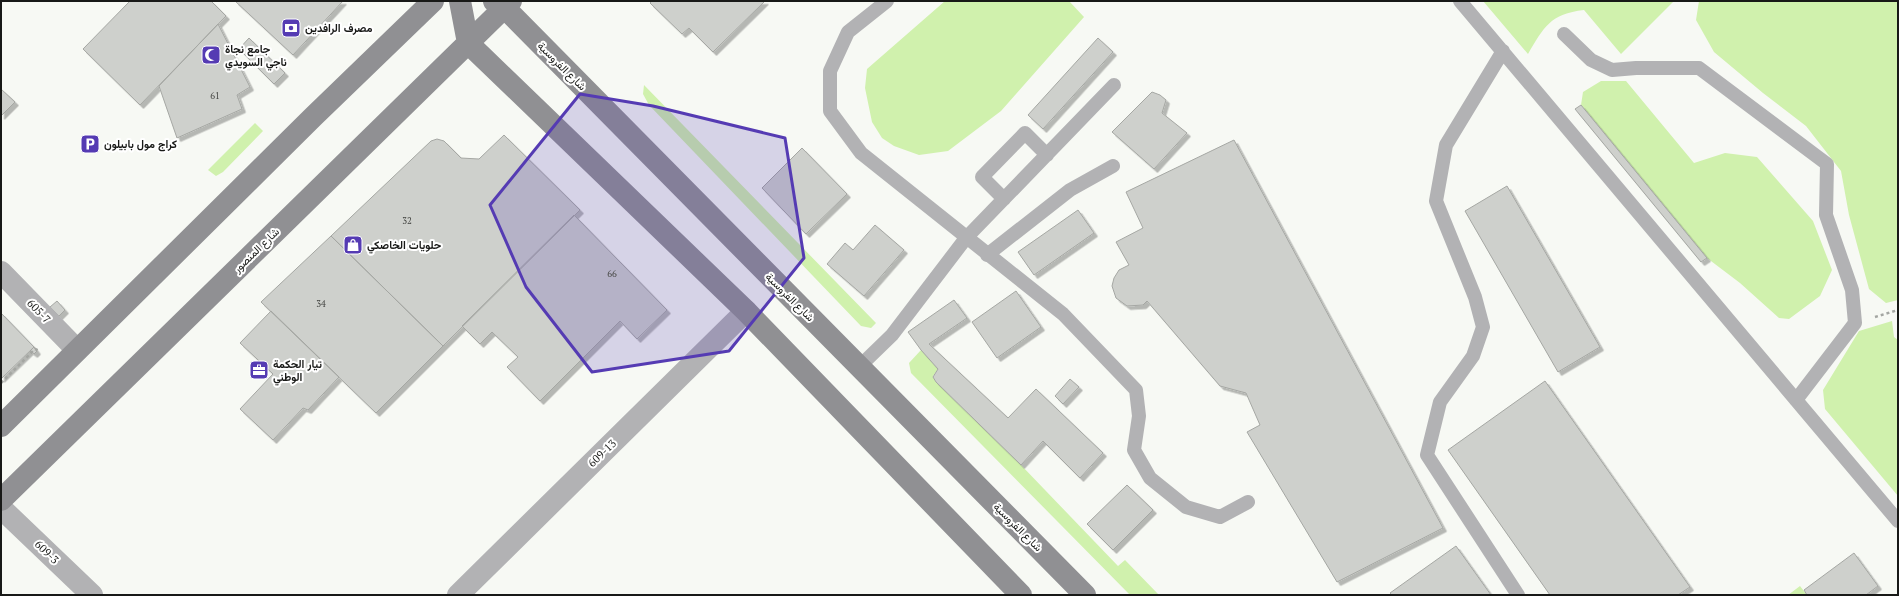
<svg xmlns="http://www.w3.org/2000/svg" width="1899" height="596" font-family="'PT Serif',Vazirmatn,serif">
	<style>
		.green { fill: #d0f1ad }
		.building { fill: #ced0cc; stroke: #a5a7a3; filter: url(#shadow) }
		.lines { fill: none; stroke-linecap: round; stroke-linejoin: round }
		.path { stroke: #a4a6a2; stroke-width: 2.5; stroke-dasharray: 3 3; stroke-linecap: butt }
		.lane { stroke: #b2b2b4; stroke-width: 14 }
		.street { stroke: #b2b2b4; stroke-width: 22 }
		.secondary { stroke: #909093; stroke-width: 22 }
		.marked { fill: #553bb3; fill-opacity: 0.2; stroke: #553bb3; stroke-width: 3; stroke-linejoin: round }
		.labels { text-anchor: middle; stroke-width: 4; stroke-linejoin: round; paint-order: stroke }
		.number-label { font-size: 9px; fill: #464744 }
		.poi-label { font-size: 11px; font-weight: bold; fill: #181917; stroke: #fff; text-anchor: start }
		.street-label { font-size: 11px; fill: #181917; stroke: #fff }
	</style>
	<defs>
		<filter id="shadow"><feDropShadow dx="3.5" dy="3.5" stdDeviation="0" flood-color="#0004"/></filter>
	</defs>
	<rect width="100%" height="100%" fill="#f7f9f4"/>
	<path class="green" d="M945 1H1069L1084 17 1001 111 948 151 919 155 894 146 882 138 872 122 865 88 867 69Z
		M1483 1H1674L1621 54 1584 10C1550 14 1544 27 1528 54Z
		M1699 1H1898V300L1886 303 1869 289 1849 215 1841 171 1806 126 1763 93 1714 52 1696 20Z
		M1601 81H1626L1694 163 1725 153 1757 157 1813 221 1832 270 1820 296 1789 319 1779 318 1740 283 1707 258 1581 105 1583 92Z
		M644 85 876 323 871 328 861 326 649 105 643 94Z
		M255 123 263 131 223 172 216 176 208 170Z
		M1892 321 1894 337 1898 340V496L1825 409 1823 390 1859 331Z
		M921 350 938 369 933 376 936 382 1021 465 1118 566 1125 560 1159 595H1130L911 373 909 363Z
		M1800 586 1807 595H1788Z"/>
	<path class="building" d="M130 1H211L226 16 140 105 83 49Z
		M235 1H343L293 55Z
		M652 1H765L713 52 689 28 682 34 650 3Z
		M218 24 250 87 237 95 242 109 177 138 159 86Z
		M249 38 285 73 274 84 239 49Z
		M1098 38 1113 52 1043 129 1028 115Z
		M1 89 15 102 1 116Z
		M1152 92 1160 95 1166 100 1162 113 1187 133 1154 169 1112 132Z
		M1581 105 1707 258 1701 262 1575 109Z
		M504 135 580 210 443 346 331 236 431 141 437 139 444 141 461 158 479 159Z
		M1234 140 1443 528 1337 582 1247 432 1260 425 1246 393 1220 386 1147 301 1143 305 1127 306 1116 298 1112 286 1114 278 1119 270 1129 265 1116 242 1143 228 1126 192Z
		M802 148 847 194 806 234 762 188Z
		M1507 186 1600 347 1558 372 1465 211Z
		M1078 210 1094 233 1034 275 1018 252Z
		M574 215 667 310 637 339 620 321 540 401 507 367 518 357 492 332 480 344 462 326Z
		M875 225 904 250 864 296 827 264 845 243 853 250Z
		M331 236 443 346 376 413 261 302Z
		M1016 291 1041 327 997 358 972 322Z
		M954 300 967 318 929 344 1008 418 1036 389 1103 453 1080 478 1043 441 1021 465 936 382 933 377 938 369 921 350 908 332Z
		M57 301 65 310 59 316 50 307Z
		M271 311 339 377 308 410 303 408 273 440 240 409 273 374 240 343Z
		M1 313 34 347 1 379Z
		M34 347 37 351 34 354 30 351Z
		M1070 379 1079 387 1063 404 1055 396Z
		M1545 381 1690 587 1678 595H1550L1448 450Z
		M1127 485 1153 510 1113 550 1087 524Z
		M1456 546 1491 595H1392L1390 593Z
		M1854 553 1878 586 1866 595H1807L1804 590Z"/>
	<g class="lines">
		<path class="path" d="M1875 317 1898 310
			M1 383 35 349 40 351"/>
		<path class="lane" d="M887 1 848 32 830 71V111L861 153 1063 314 1136 390 1139 416 1134 450 1150 478 1186 507 1220 517 1248 502
			M1460 1 1898 521
			M1564 34 1591 60 1612 70 1636 68H1699L1827 164 1826 215 1852 290 1855 323 1796 400
			M1503 51 1446 145 1436 201 1475 297 1483 327 1473 356 1440 402 1427 455 1518 595
			M1004 199 982 177 1025 133 1047 155
			M987 255 1070 190 1113 166
			M859 367 892 335 966 238 1114 85"/>
		<path class="street" d="M1 272 77 350
			M1 508 92 595
			M458 595 746 311"/>
		<path class="secondary" d="M460 1 468 43 746 311 1021 595
			M494 1 504 7 1085 595
			M1 426 313 117 433 1
			M1 500 511 1"/>
	</g>
	<path class="marked" d="M580 94 653 106 785 138 804 258 729 351 592 372 526 287 490 205Z"/>
	<defs>
		<g id="bank-square" transform="scale(1)"><rect x="-9" y="-9" width="18" height="18" rx="4" fill="#553bb3" stroke="#fff"/><path d="M-6-4H6V4H-6ZM0-2.3a2.3 2.3 0 1 0 0 4.6a2.3 2.3 0 1 0 0-4.6Z" fill="#fff"/></g>
		<g id="mosque-square" transform="scale(1)"><rect x="-9" y="-9" width="18" height="18" rx="4" fill="#553bb3" stroke="#fff"/><path d="M3.5-4.9A6 6 0 1 0 3.5 4.9A5 5 0 1 1 3.5-4.9Z" fill="#fff"/></g>
		<g id="parking-square" transform="scale(1)"><rect x="-9" y="-9" width="18" height="18" rx="4" fill="#553bb3" stroke="#fff"/><path d="M-3.5-5.5H1a3.5 3.5 0 0 1 0 7H-1V5.5H-3.5ZM-1-3.4V-.6H.8a1.4 1.4 0 0 0 0-2.8Z" fill="#fff"/></g>
		<g id="shop-square" transform="scale(1)"><rect x="-9" y="-9" width="18" height="18" rx="4" fill="#553bb3" stroke="#fff"/><path d="M-5-2.5h2.3a2.7 3.5 0 0 1 5.4 0H5L5.5 6h-11ZM-1.5-2.5h3a1.5 2.3 0 0 0-3 0Z" fill="#fff"/></g>
		<g id="office-square" transform="scale(1)"><rect x="-9" y="-9" width="18" height="18" rx="4" fill="#553bb3" stroke="#fff"/><path d="M-6-3h4V-5.5h4V-3h4V5H-6ZM-1-4.5V-3h2v-1.5ZM-6 0V1H6V0Z" fill="#fff"/></g>
	</defs>
	<g fill-rule="evenodd">
		<use href="#bank-square" x="291" y="28"/>
		<use href="#mosque-square" x="211" y="55"/>
		<use href="#parking-square" x="90" y="144"/>
		<use href="#shop-square" x="353" y="245"/>
		<use href="#office-square" x="259" y="370"/>
	</g>
	<g class="labels">
		<g class="number-label">
			<text x="215" y="99">61</text>
			<text x="407" y="224">32</text>
			<text x="612" y="277">66</text>
			<text x="321" y="307">34</text>
		</g>
		<g class="poi-label">
			<text x="305" y="32">مصرف الرافدين</text>
			<text x="225" y="53">جامع نجاة<tspan x="225" dy="13">ناجي السويدي</tspan></text>
			<text x="104" y="148">كراج مول بابيلون</text>
			<text x="367" y="249">حلويات الخاصكي</text>
			<text x="273" y="368">تيار الحكمة<tspan x="273" dy="13">الوطني</tspan></text>
		</g>
		<g class="street-label">
			<text transform="translate(562 66) rotate(45)" y="4">شارع الفروسية</text>
			<text transform="translate(256 250) rotate(-44)" y="4">شارع المنصور</text>
			<text transform="translate(790 297) rotate(45)" y="4">شارع الفروسية</text>
			<text transform="translate(39 311) rotate(46)" y="4">605-7</text>
			<text transform="translate(602 453) rotate(-44)" y="4">609-13</text>
			<text transform="translate(1018 527) rotate(45)" y="4">شارع الفروسية</text>
			<text transform="translate(47 552) rotate(44)" y="4">609-3</text>
		</g>
	</g>
	<rect width="1899" height="596" fill="none" stroke="#181917" stroke-width="4"/>
</svg>
